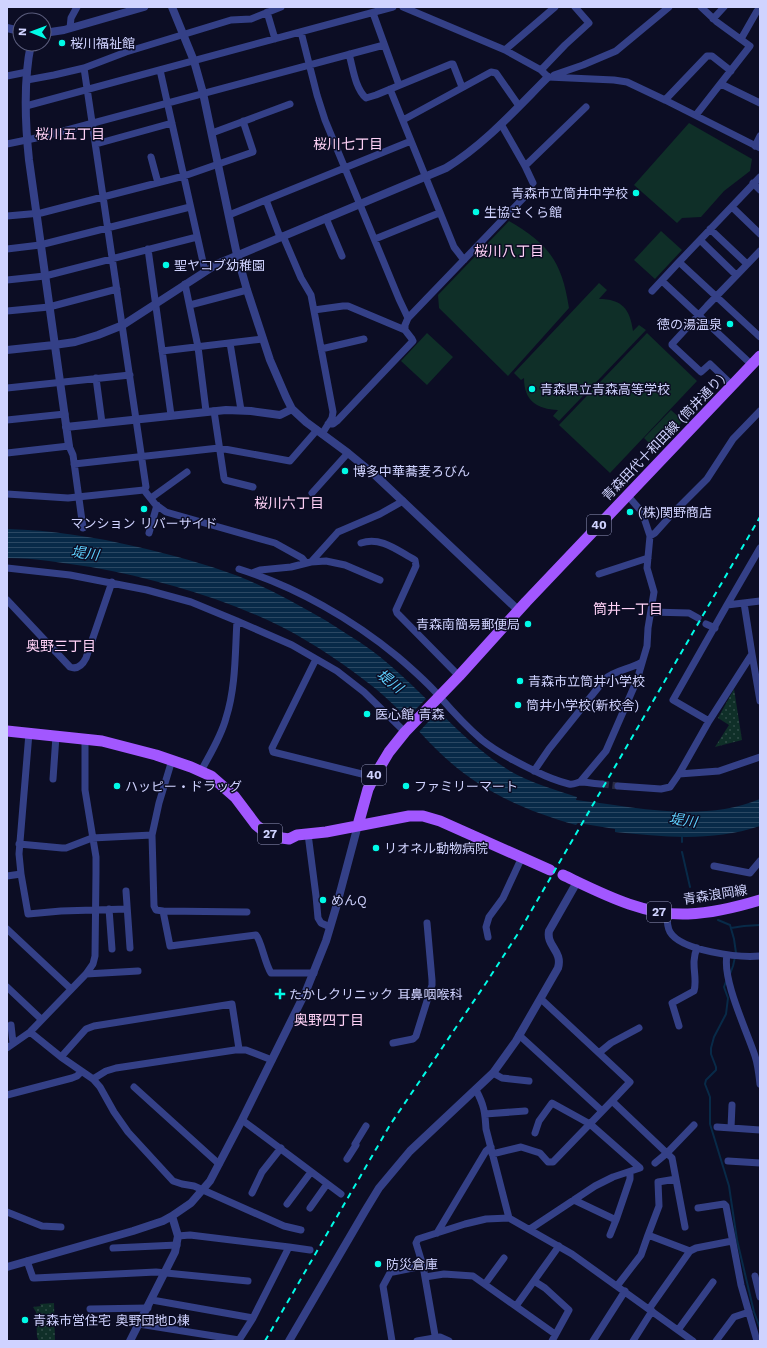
<svg xmlns="http://www.w3.org/2000/svg" width="767" height="1348" font-family="'Work Sans','Noto Sans JP',sans-serif">
	<style>
		.green { fill: #0f2f28 }
		.park { fill: url(#park-dots) }
		.water { fill: url(#water-rules) }
		.pier { fill: #0c0d24 }
		.lines { fill: none; stroke-linecap: round; stroke-linejoin: round }
		.stream { stroke: #082a48; stroke-width: 2 }
		.minor-tunnel { stroke: #292b45; stroke-width: 7; stroke-dasharray: 7 3.5; stroke-linecap: butt }
		.minor { stroke: #344087; stroke-width: 7 }
		.tertiary { stroke: #344087; stroke-width: 8 }
		.primary { stroke: #a257ff; stroke-width: 11 }
		.rail { stroke: #00fbe7; stroke-width: 2; stroke-dasharray: 6 5; stroke-linecap: butt }
		.poi-dot { fill: #00fbe7; stroke: #0c0d24; stroke-width: 1.5 }
		.labels { text-anchor: middle; stroke-width: 3; stroke-linejoin: round; paint-order: stroke }
		.shield { fill: #0c0d24; stroke: #9598bd; stroke-width: 1 }
		.shield-label { font-size: 12px; font-weight: bold; fill: #d0d3ff }
		.poi-label { font-size: 13px; fill: #d0d3ff; stroke: #0c0d24; text-anchor: start }
		.street-label { font-size: 13px; fill: #d0d3ff; stroke: #0c0d24 }
		.neighbourhood-label { font-size: 14px; fill: #ffd2f7; stroke: #0c0d24 }
		.water-label { font-size: 14px; font-style: italic; fill: #5ed1ff; stroke: #0c0d24 }
	</style>
	<defs>
		<pattern id="park-dots" width="8" height="8" patternUnits="userSpaceOnUse"><rect width="8" height="8" fill="#0f2f28"/><path d="M2 2h.1M6 6h.1" fill="none" stroke="#314c48" stroke-width="1.8" stroke-linecap="round"/></pattern>
		<pattern id="water-rules" width="6" height="5" patternUnits="userSpaceOnUse"><rect width="6" height="5" fill="#082a48"/><path d="M0 2.5h6" fill="none" stroke="#2b4863"/></pattern>
	</defs>
	<rect width="100%" height="100%" fill="#0c0d24"/>
	<path class="green" d="M689 123 752 159 750 171 724 191 701 217 682 218 677 223 634 185Z
		M509 221C549 244 562 262 569 308L508 376 439 308 438 295Z
		M661 231 682 250 655 279 634 260Z
		M599 283 607 290 599 299C622 299 630 309 633 331L639 325 646 330 559 421 553 416 558 410C537 409 524 401 524 378L521 380 514 373Z
		M427 333 453 357 427 385 401 361Z
		M647 333 697 381 610 473 559 425Z
		M671 410 683 421 656 450 644 438Z"/>
	<path class="park" d="M734 689 742 740 715 747 729 725 718 718Z
		M54 1303 55 1341H39L37 1337 36 1312 33 1307 41 1306 40 1304Z"/>
	<path class="water" d="M7 529C51 530 95 537 138 547 172 555 206 564 238 576 268 588 297 604 325 620 340 630 356 639 371 650 421 687 457 738 510 771 529 782 555 790 577 797L576 800C636 807 702 823 760 799V826C712 842 664 837 615 832V829L578 823 576 825C522 810 476 789 436 749 416 729 398 707 376 689 347 666 315 644 282 627 222 597 156 579 91 567 63 563 35 558 7 558Z"/>
	<path class="pier" d="M427 698 439 710 418 733 406 719Z"/>
	<g class="lines">
		<path class="stream" d="M682 836V842
			M682 852 690 887
			M718 920 730 925 734 939 736 953
			M731 928 744 926 760 925
			M730 974 733 966 735 957
			M727 979 724 987 728 998 726 1014 714 1037 711 1048V1054L716 1067V1070L706 1080 705 1084 710 1097V1124L729 1186 737 1240 754 1312 760 1328"/>
		<path class="minor-tunnel" d="M602 784 618 786"/>
		<path class="minor" d="M403 7 505 50 541 70 548 77 614 80 627 82 665 100 760 148
			M267 12 275 39
			M373 13 399 85
			M713 19 724 7
			M70 28 71 18 77 7
			M301 32 317 95 325 120 399 299 408 318
			M741 39 757 11
			M505 50 555 7
			M349 54C353 68 355 88 366 98L376 95 451 64H453L462 87
			M160 70 205 271
			M541 70 565 45 588 24 589 23 575 7
			M554 75 583 65 616 51 669 7
			M7 76 27 72
			M27 80 54 75 84 68 126 52 231 20 251 19 281 7
			M721 84 760 103
			M390 89 454 247 464 260
			M665 100 707 56H712L731 71
			M26 106 393 7
			M696 115 750 46 717 22 701 7
			M403 120 491 72 496 73 519 106
			M501 124 525 166 533 183
			M212 133 290 104
			M7 144 41 137 384 45
			M96 144 172 123
			M755 146 760 136
			M151 157 158 183
			M525 166 586 107
			M760 177 679 262 760 337
			M753 183 760 190
			M266 200 280 237
			M732 207 760 234
			M229 215 411 141
			M7 216 41 213 184 176 253 152V151L243 121
			M326 218 342 256
			M710 229 747 264
			M283 236 301 278 311 295 333 412 332 418 322 434
			M375 239 439 213
			M700 240 736 275
			M7 249 40 245 190 207
			M148 249 171 415
			M7 280 45 276 197 237
			M662 281 752 365
			M185 284 198 347 206 411
			M652 291 679 262
			M190 305 247 290
			M314 310 343 306H348L405 330 412 339 413 341 337 421 333 424H328
			M7 311 49 307 117 289
			M405 330V325L408 318 532 189
			M230 343 241 410
			M321 349 364 339
			M162 351 263 339
			M96 378 102 423
			M732 385 710 364 701 372 672 345V344L707 306 760 251
			M7 388 130 375
			M214 411 224 478 225 480 253 487
			M7 420 65 414
			M7 453 69 446 73 455 83 528
			M74 464 219 448 290 461 317 430
			M144 490 155 504 166 512 275 543 302 558 306 563
			M312 493 348 453
			M7 494 68 498 144 490 146 487 84 68
			M151 498 187 472
			M149 533 157 505
			M650 536 655 533 673 513 707 479 733 439 760 411
			M361 543C381 536 398 551 415 560L416 566 396 610 397 613 459 676
			M311 562 338 532 380 514 403 501
			M7 568 70 575 147 590 191 602 237 621 292 645 337 671 364 692 405 732
			M239 569C296 587 352 619 398 657 412 669 427 682 440 697 453 712 467 727 482 740 498 753 516 762 535 771 545 776 557 781 569 784 573 785 576 783 580 782 587 782 595 784 602 784
			M252 573 260 570 291 567 311 562 326 561 345 565 380 580
			M599 574 648 558
			M7 600 70 667C78 670 83 664 86 658L112 582
			M727 605 760 548
			M651 612 689 613 698 618
			M706 624 715 628
			M752 654 760 701
			M316 659 272 748 273 752 374 777
			M709 721 673 700 727 605 760 601
			M29 733 19 854 21 874 28 914 61 911 127 909
			M172 760 159 803 152 835 154 906 156 910 163 911 170 946 256 935C261 940 265 964 271 973H314
			M201 771C210 754 221 737 226 718 236 687 235 652 237 621
			M534 771 549 749 605 679C615 670 631 669 642 662
			M679 774 719 771 760 757
			M53 779 56 736
			M580 782 606 751 637 680 647 646 648 628 654 592 647 568 650 536 642 512 628 496
			M618 786 661 789 670 787 679 774 709 721 752 654 744 603
			M308 834 316 896 318 918 321 923 330 927
			M19 844 62 848H66L92 838 152 835
			M714 866 750 873 760 861
			M7 876 21 874
			M126 891 130 948
			M109 909 112 949
			M163 911 247 912
			M667 914C667 919 667 927 670 932 681 951 740 958 760 956
			M7 929 71 989
			M488 937 486 927 489 917 503 898 522 857
			M727 955C722 980 747 1031 755 1056 758 1065 759 1075 760 1084
			M86 974 138 971
			M7 987 41 1019
			M541 999 630 1082 612 1101
			M11 1025 13 1043
			M679 1026 672 1003 694 991C698 978 690 964 697 948
			M30 1032 61 1057 93 1079 100 1087 114 1112 128 1132 173 1181 182 1184 194 1186 284 1226 301 1230
			M519 1035 602 1111
			M393 1043 413 1039 416 1036 432 985V980L427 923
			M7 1048 30 1032 86 974 93 964 95 956 96 872V857L85 790V739
			M600 1052 611 1043 639 1028
			M61 1057 86 1029 94 1026 232 1004 239 1049
			M493 1073 502 1078 529 1081
			M93 1079 106 1071 116 1068 235 1050H246L272 1060
			M134 1087 219 1164
			M476 1090C484 1105 485 1112 486 1129L509 1218
			M7 1095 72 1078 77 1076 81 1072
			M485 1114 525 1111
			M242 1120 341 1194
			M717 1127 760 1130
			M731 1128 732 1105
			M355 1144 366 1126
			M492 1154 521 1147 540 1153 548 1162H553L612 1101 672 1158 685 1227
			M347 1159 356 1145
			M728 1161 760 1163
			M655 1163 667 1153 694 1125
			M252 1193 262 1172 281 1148
			M574 1200 616 1220 630 1179V1172
			M287 1204 311 1172
			M310 1208 327 1184
			M698 1208 724 1204 726 1206 741 1285 757 1341
			M7 1212 42 1226 61 1227
			M530 1229 595 1186 613 1177 640 1168 590 1124 552 1103 539 1121 535 1133
			M437 1233 486 1151 491 1147
			M610 1235 616 1220
			M648 1235 690 1251
			M178 1236 190 1235 289 1247
			M113 1248 177 1245
			M27 1261 33 1278H35L156 1272 248 1281
			M755 1276 760 1297
			M425 1277 444 1274 473 1276 555 1334
			M534 1281 545 1288 569 1310 552 1341
			M485 1284 504 1258
			M617 1286 641 1255 648 1235 659 1206 658 1182 676 1179
			M152 1300 253 1318
			M516 1306 559 1246
			M90 1309 148 1308
			M649 1309 690 1251 696 1248 732 1241
			M139 1324 239 1340 253 1318 289 1247 310 1250
			M678 1330 713 1282
			M392 1341 383 1286 390 1273 393 1272 423 1266
			M417 1341 440 1337 449 1341
			M436 1341 423 1266 416 1243 418 1239 465 1224 486 1219 509 1218 572 1254 693 1341
			M593 1341 625 1291
			M633 1341 652 1311
			M716 1341 734 1317 749 1312"/>
		<path class="tertiary" d="M172 7 194 61 203 93 237 255 247 290 270 360 286 397 292 409 306 422 348 453 376 476 518 610
			M7 28 20 31
			M44 33 64 30 144 7
			M31 44C23 82 25 122 29 160L69 446
			M7 350 54 345 75 342 98 335 123 325 217 264 446 168C485 144 516 109 548 77
			M66 427 226 410 251 411 280 415 292 409
			M7 1267 133 1231 163 1221 172 1216
			M130 1341 175 1252 178 1236 172 1216 191 1203 210 1181 242 1120 306 991 326 941 337 904 358 825
			M289 1341 365 1211 379 1188 410 1151 493 1073 516 1041 558 968C563 951 546 946 549 931L577 882"/>
		<path class="primary" d="M7 731 102 741 156 755 191 767 211 776 235 797 256 825 265 832 282 838 289 839 297 835 326 832 409 816H423L440 821 550 870
			M358 825 368 789 374 777 389 752 405 732 459 676 526 602 760 356
			M563 875C601 893 644 916 688 914 712 913 737 907 760 900"/>
		<path class="rail" d="M265 1341 390 1125 486 983 519 932 760 517"/>
	</g>
	<g class="poi-dot">
		<circle cx="62" cy="43" r="4"/>
		<circle cx="636" cy="193" r="4"/>
		<circle cx="476" cy="212" r="4"/>
		<circle cx="166" cy="265" r="4"/>
		<circle cx="730" cy="324" r="4"/>
		<circle cx="532" cy="389" r="4"/>
		<circle cx="345" cy="471" r="4"/>
		<circle cx="144" cy="509" r="4"/>
		<circle cx="630" cy="512" r="4"/>
		<circle cx="528" cy="624" r="4"/>
		<circle cx="520" cy="681" r="4"/>
		<circle cx="518" cy="705" r="4"/>
		<circle cx="367" cy="714" r="4"/>
		<circle cx="117" cy="786" r="4"/>
		<circle cx="406" cy="786" r="4"/>
		<circle cx="376" cy="848" r="4"/>
		<circle cx="323" cy="900" r="4"/>
		<path d="M278 988h4v4h4v4h-4v4h-4v-4h-4v-4h4z"/>
		<circle cx="378" cy="1264" r="4"/>
		<circle cx="25" cy="1320" r="4"/>
	</g>
	<g class="labels">
		<g class="shield">
			<rect x="587" y="515" width="24" height="20" rx="3"/>
			<rect x="362" y="765" width="24" height="20" rx="3"/>
			<rect x="258" y="824" width="24" height="20" rx="3"/>
			<rect x="647" y="902" width="24" height="20" rx="3"/>
		</g>
		<g class="shield-label">
			<text x="599" y="529">40</text>
			<text x="374" y="779">40</text>
			<text x="270" y="838">27</text>
			<text x="659" y="916">27</text>
		</g>
		<g class="poi-label">
			<text x="70" y="48">桜川福祉館</text>
			<text x="628" y="198" text-anchor="end">青森市立筒井中学校</text>
			<text x="484" y="217">生協さくら館</text>
			<text x="174" y="270">聖ヤコブ幼稚園</text>
			<text x="722" y="329" text-anchor="end">徳の湯温泉</text>
			<text x="540" y="394">青森県立青森高等学校</text>
			<text x="353" y="476">博多中華蕎麦ろびん</text>
			<text x="638" y="517">(株)関野商店</text>
			<text x="144" y="528" text-anchor="middle">マンション リバーサイド</text>
			<text x="520" y="629" text-anchor="end">青森南簡易郵便局</text>
			<text x="528" y="686">青森市立筒井小学校</text>
			<text x="526" y="710">筒井小学校(新校舎)</text>
			<text x="375" y="719">医心館 青森</text>
			<text x="125" y="791">ハッピー・ドラッグ</text>
			<text x="414" y="791">ファミリーマート</text>
			<text x="384" y="853">リオネル動物病院</text>
			<text x="331" y="905">めんQ</text>
			<text x="289" y="999">たかしクリニック 耳鼻咽喉科</text>
			<text x="386" y="1269">防災倉庫</text>
			<text x="33" y="1325">青森市営住宅 奥野団地D棟</text>
		</g>
		<g class="street-label">
			<text transform="translate(663 437) rotate(-46)" y="5">青森田代十和田線 (筒井通り)</text>
			<text transform="translate(715 894) rotate(-9)" y="5">青森浪岡線</text>
		</g>
		<g class="neighbourhood-label">
			<text x="70" y="139">桜川五丁目</text>
			<text x="348" y="149">桜川七丁目</text>
			<text x="509" y="256">桜川八丁目</text>
			<text x="289" y="508">桜川六丁目</text>
			<text x="628" y="614">筒井一丁目</text>
			<text x="61" y="651">奥野三丁目</text>
			<text x="329" y="1025">奥野四丁目</text>
		</g>
		<g class="water-label">
			<text transform="translate(85 553) rotate(8)" y="5">堤川</text>
			<text transform="translate(390 681) rotate(38)" y="5">堤川</text>
			<text transform="translate(683 820) rotate(9)" y="5">堤川</text>
		</g>
	</g>
	<rect width="767" height="1348" fill="none" stroke="#d0d3ff" stroke-width="16"/>
	<g transform="translate(32 32) rotate(271)"><circle r="19" fill="#0c0d24" stroke="#5a5c7c"/>
	<path d="M0-3L7 15L0 10L-7 15Z" fill="#00fbe7"/>
	<text y="-6" font-size="11" font-weight="bold" text-anchor="middle" fill="#d0d3ff">N</text>
	</g>
</svg>
